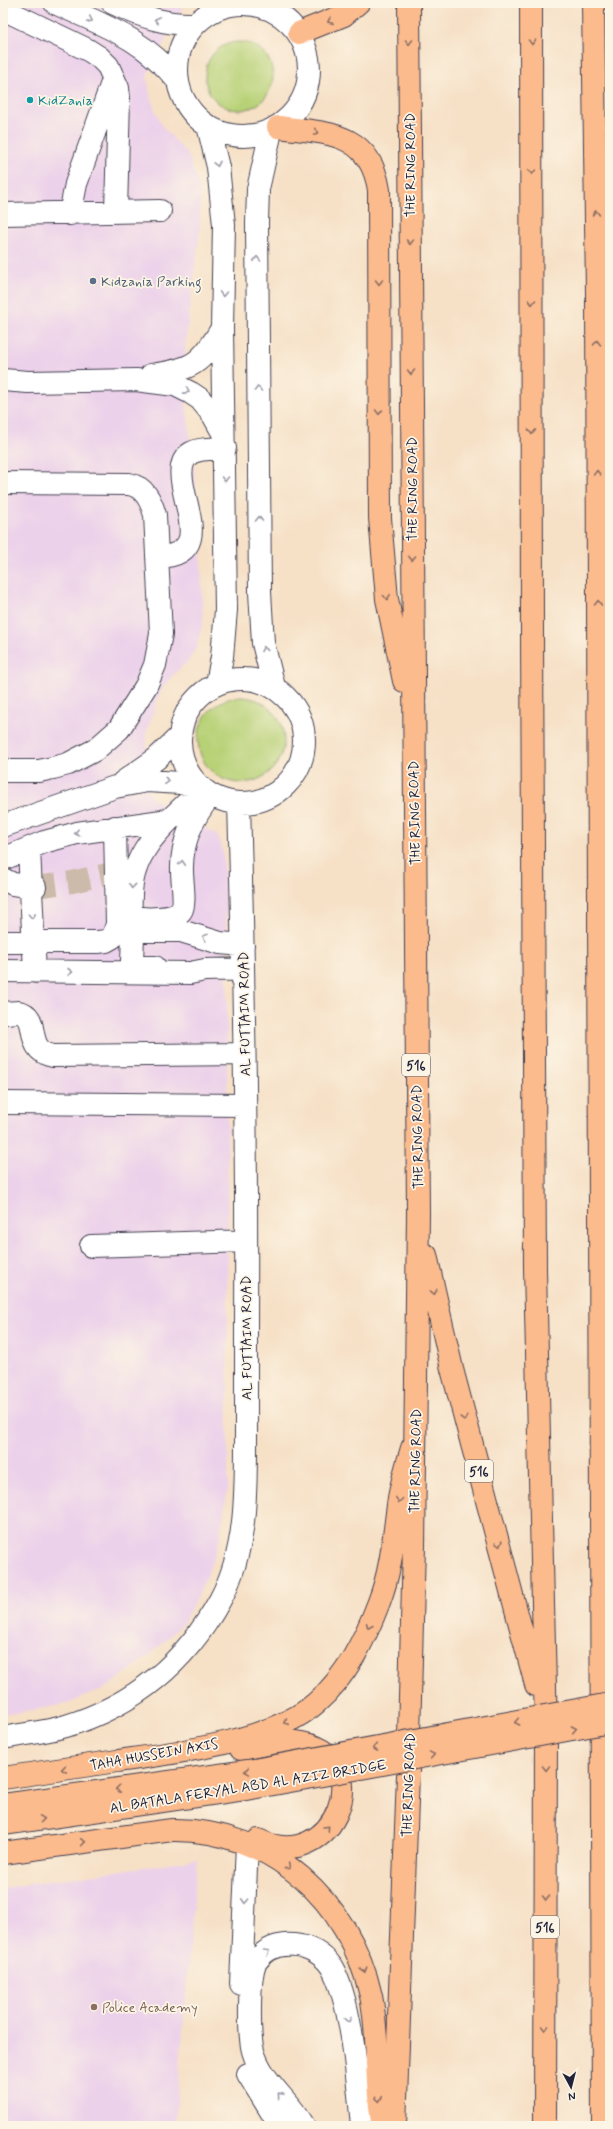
<svg xmlns="http://www.w3.org/2000/svg" width="613" height="2129" font-family="Mynerve,sans-serif">
	<style>
		.built { fill: #ecd1ea }
		.green { fill: #b7d176; stroke: #6c7a58 }
		.lines { fill: none; stroke-linecap: round; stroke-linejoin: round }
		.minor-tunnel { stroke: #ccbaaa; stroke-width: 22; stroke-dasharray: 22 11; stroke-linecap: butt }
		.minor-casing { stroke: #423e50; stroke-width: 24 }
		.major-casing { stroke: #423e50; stroke-width: 24 }
		.highway-casing { stroke: #423e50; stroke-width: 24 }
		.minor { stroke: #fff; stroke-width: 22 }
		.major { stroke: #fbbb8d; stroke-width: 22 }
		.highway { stroke: #fbbb8d; stroke-width: 22 }
		.major-bridge-casing { stroke: #423e50; stroke-width: 24; stroke-linecap: butt }
		.major-bridge { stroke: #fbbb8d; stroke-width: 22 }
		.oneway { stroke: #9c9ca7 }
		.oneway2 { stroke: #8e6e64 }
		.culture-dot { fill: #0f9aa8; stroke: #fcf5e5; stroke-width: 1.5 }
		.service-dot { fill: #5c6f8a; stroke: #fcf5e5; stroke-width: 1.5 }
		.education-dot { fill: #8d6e63; stroke: #fcf5e5; stroke-width: 1.5 }
		.labels { text-anchor: middle; stroke-width: 3.5; stroke-linejoin: round; paint-order: stroke }
		.shield { fill: #fcf5e5; stroke: #63616e; stroke-width: 1 }
		.shield-label { font-size: 13px; font-weight: bold; fill: #22223b }
		.culture-label { font-size: 14px; fill: #0d838f; stroke: #fcf5e5; text-anchor: start }
		.street-label { font-size: 14px; fill: #22223b; stroke: #fcf5e5 }
		.service-label { font-size: 14px; fill: #4e5e75; stroke: #fcf5e5; text-anchor: start }
		.education-label { font-size: 14px; fill: #785e54; stroke: #fcf5e5; text-anchor: start }
	</style>
	<rect width="100%" height="100%" fill="#fcf5e5"/>
	<filter id="ink" filterUnits="userSpaceOnUse"><feTurbulence type="fractalNoise" baseFrequency=".025" numOctaves="2"/><feDisplacementMap in="SourceGraphic" scale="8" xChannelSelector="R" yChannelSelector="G"/><feConvolveMatrix kernelMatrix="1 2 1 2 8 2 1 2 1" color-interpolation-filters="sRGB"/></filter>
	<filter id="wash" filterUnits="userSpaceOnUse"><feTurbulence type="fractalNoise" baseFrequency=".012" numOctaves="4" result="noise"/><feDisplacementMap in="SourceGraphic" scale="16" xChannelSelector="R" yChannelSelector="G"/><feGaussianBlur stdDeviation="0.9" result="paint"/><feColorMatrix in="noise" values="0 0 0 0 0 0 0 0 0 0 0 0 0 0 0 0 0 1.4 0 .05"/><feComposite in="paint" operator="in"/></filter>
	<g filter="url(#wash)">
		<rect width="100%" height="100%" fill="#f6e0c6"/>
		<path class="built" d="M3 3H185L147 75 150 96 155 110 163 127 188 155 200 190V229L185 347 186 402 200 523 203 621 197 646 188 661 172 676 161 690 146 734 150 797 217 835 223 852 227 935 228 1488 218 1546 202 1587 183 1623 151 1654 109 1686 67 1704 3 1715Z
			M197 1859 175 2126H3V1888Z"/>
		<path class="green" d="M205 76a34 34 0 1 1 68 0a34 34 0 1 1-68 0Z
			M198 740a43 43 0 1 1 86 0a43 43 0 1 1-86 0Z"/>
	</g>
	<g filter="url(#ink)">
		<g class="lines">
			<path class="minor-tunnel" d="M35 887 72 882 107 874"/>
			<g class="minor-casing">
				<path id="minor" d="M55 3C104 26 142 37 178 81
					M113 3C140 16 165 25 195 24
					M177 70a66 66 0 1 1 132 0a66 66 0 1 1-132 0Z
					M3 9 88 50 99 57 108 66 118 88 119 99 116 211
					M208 126 218 167 224 225 222 328 226 610 222 657 217 684
					M271 131 258 189 257 223 260 592 263 643 274 687
					M3 214 160 211
					M70 214 76 184 113 80
					M151 375C192 369 201 365 222 328
					M3 380 28 382 136 380 175 385 191 393 200 399 213 415 223 433
					M3 483 129 484C145 487 151 501 155 515L161 634 155 665 146 686 119 729 95 750 68 764 53 768 39 771H3
					M157 557C230 555 157 474 191 453 200 448 215 449 225 448
					M180 741a62 62 0 1 1 124 0a62 62 0 1 1-124 0Z
					M123 782 156 759 180 736
					M202 789C170 820 132 847 131 895 131 902 129 910 134 916 143 920 176 919 181 911 186 904 182 881 182 871 181 842 193 817 211 795
					M3 826 115 787 147 781 197 784
					M29 849 35 972
					M3 859 44 842 77 833 169 820
					M3 879 13 884 35 887
					M3 942H98L106 941 113 937 117 924 115 827
					M155 967H140L132 961 133 936 138 931H181L220 943 243 945
					M3 971 190 973 205 970 243 969
					M3 1013C8 1013 14 1012 19 1012 42 1016 22 1050 53 1056L244 1054
					M3 1103 245 1105
					M91 1246 246 1241
					M3 1738C24 1734 46 1732 66 1726 134 1705 186 1662 220 1600 247 1550 246 1493 246 1437 246 1400 246 1362 246 1325 247 1151 244 977 239 803
					M241 1984 247 1844
					M248 2074 280 2126
					M304 2126C289 2100 262 2082 253 2051 249 2037 248 1974 256 1962 273 1935 315 1942 331 1966 352 2000 358 2085 362 2126"/>
			</g>
			<g class="major-casing">
				<path id="major" d="M241 1749C258 1747 278 1739 295 1742 382 1752 336 1878 258 1840
					M3 1778C41 1772 79 1767 117 1761 174 1753 272 1742 316 1703 347 1676 365 1639 379 1602 392 1569 394 1532 399 1498 402 1481 407 1464 412 1448
					M3 1853 172 1830C272 1829 350 1901 371 1996 380 2039 374 2083 383 2126"/>
			</g>
			<g class="highway-casing">
				<path id="highway" d="M531 3 532 635 535 1269 546 1729 545 2126
					M593 3 597 293 603 2126
					M299 33 344 15 358 3
					M278 127C326 133 370 131 379 190L380 518 387 599 404 681
					M426 1255 452 1369 536 1685
					M395 2126 408 1774 414 1546 418 1213 409 3"/>
			</g>
			<use href="#minor" class="minor"/>
			<use href="#major" class="major"/>
			<use href="#highway" class="highway"/>
			<g class="major-bridge-casing">
				<path id="major-bridge" d="M3 1805 248 1771 610 1704
					M3 1824 252 1788 610 1722"/>
			</g>
			<use href="#major-bridge" class="major-bridge"/>
		</g>
		<defs><path id="oneway-chevron" d="M-2-3.5L2.5 0L-2 3.5" fill="none" stroke-width="1.6" stroke-linecap="round" stroke-linejoin="round"/></defs>
		<g class="oneway">
			<use href="#oneway-chevron" transform="translate(90 20) rotate(25)"/>
			<use href="#oneway-chevron" transform="translate(157 20) rotate(-166)"/>
			<use href="#oneway-chevron" transform="translate(217 164) rotate(78)"/>
			<use href="#oneway-chevron" transform="translate(257 259) rotate(-90)"/>
			<use href="#oneway-chevron" transform="translate(223 294) rotate(91)"/>
			<use href="#oneway-chevron" transform="translate(258 389) rotate(-90)"/>
			<use href="#oneway-chevron" transform="translate(187 391) rotate(29)"/>
			<use href="#oneway-chevron" transform="translate(225 479) rotate(90)"/>
			<use href="#oneway-chevron" transform="translate(259 519) rotate(-90)"/>
			<use href="#oneway-chevron" transform="translate(264 649) rotate(-100)"/>
			<use href="#oneway-chevron" transform="translate(167 781) rotate(3)"/>
			<use href="#oneway-chevron" transform="translate(77 833) rotate(167)"/>
			<use href="#oneway-chevron" transform="translate(182 863) rotate(-86)"/>
			<use href="#oneway-chevron" transform="translate(132 886) rotate(96)"/>
			<use href="#oneway-chevron" transform="translate(32 916) rotate(87)"/>
			<use href="#oneway-chevron" transform="translate(205 937) rotate(-161)"/>
			<use href="#oneway-chevron" transform="translate(70 972)"/>
			<use href="#oneway-chevron" transform="translate(245 1901) rotate(93)"/>
			<use href="#oneway-chevron" transform="translate(267 1952) rotate(-31)"/>
			<use href="#oneway-chevron" transform="translate(348 2020) rotate(80)"/>
			<use href="#oneway-chevron" transform="translate(280 2095) rotate(-131)"/>
		</g>
		<g class="oneway2">
			<use href="#oneway-chevron" transform="translate(330 21) rotate(157)"/>
			<use href="#oneway-chevron" transform="translate(409 42) rotate(90)"/>
			<use href="#oneway-chevron" transform="translate(532 42) rotate(90)"/>
			<use href="#oneway-chevron" transform="translate(316 132) rotate(9)"/>
			<use href="#oneway-chevron" transform="translate(532 172) rotate(90)"/>
			<use href="#oneway-chevron" transform="translate(596 213) rotate(-91)"/>
			<use href="#oneway-chevron" transform="translate(410 242) rotate(90)"/>
			<use href="#oneway-chevron" transform="translate(379 282) rotate(90)"/>
			<use href="#oneway-chevron" transform="translate(532 302) rotate(90)"/>
			<use href="#oneway-chevron" transform="translate(597 343) rotate(-90)"/>
			<use href="#oneway-chevron" transform="translate(411 372) rotate(90)"/>
			<use href="#oneway-chevron" transform="translate(379 412) rotate(90)"/>
			<use href="#oneway-chevron" transform="translate(532 432) rotate(90)"/>
			<use href="#oneway-chevron" transform="translate(597 473) rotate(-90)"/>
			<use href="#oneway-chevron" transform="translate(412 558) rotate(90)"/>
			<use href="#oneway-chevron" transform="translate(387 597) rotate(82)"/>
			<use href="#oneway-chevron" transform="translate(598 603) rotate(-90)"/>
			<use href="#oneway-chevron" transform="translate(434 1292) rotate(78)"/>
			<use href="#oneway-chevron" transform="translate(464 1418) rotate(76)"/>
			<use href="#oneway-chevron" transform="translate(399 1500) rotate(98)"/>
			<use href="#oneway-chevron" transform="translate(499 1544) rotate(74)"/>
			<use href="#oneway-chevron" transform="translate(369 1626) rotate(113)"/>
			<use href="#oneway-chevron" transform="translate(286 1722) rotate(157)"/>
			<use href="#oneway-chevron" transform="translate(517 1722) rotate(169)"/>
			<use href="#oneway-chevron" transform="translate(574 1729) rotate(-11)"/>
			<use href="#oneway-chevron" transform="translate(375 1748) rotate(169)"/>
			<use href="#oneway-chevron" transform="translate(432 1755) rotate(-10)"/>
			<use href="#oneway-chevron" transform="translate(546 1768) rotate(90)"/>
			<use href="#oneway-chevron" transform="translate(64 1769) rotate(172)"/>
			<use href="#oneway-chevron" transform="translate(247 1771) rotate(171)"/>
			<use href="#oneway-chevron" transform="translate(118 1789) rotate(172)"/>
			<use href="#oneway-chevron" transform="translate(42 1819) rotate(-8)"/>
			<use href="#oneway-chevron" transform="translate(327 1828) rotate(-47)"/>
			<use href="#oneway-chevron" transform="translate(83 1842) rotate(-8)"/>
			<use href="#oneway-chevron" transform="translate(288 1867) rotate(37)"/>
			<use href="#oneway-chevron" transform="translate(546 1898) rotate(90)"/>
			<use href="#oneway-chevron" transform="translate(364 1970) rotate(74)"/>
			<use href="#oneway-chevron" transform="translate(545 2028) rotate(90)"/>
			<use href="#oneway-chevron" transform="translate(379 2099) rotate(84)"/>
		</g>
	</g>
	<circle class="culture-dot" cx="30" cy="100" r="4"/>
	<circle class="service-dot" cx="93" cy="281" r="4"/>
	<circle class="education-dot" cx="94" cy="2007" r="4"/>
	<g class="labels">
		<g class="shield">
			<rect x="402" y="1054" width="28" height="22" rx="3"/>
			<rect x="465" y="1460" width="28" height="22" rx="3"/>
			<rect x="531" y="1916" width="28" height="22" rx="3"/>
		</g>
		<g class="shield-label">
			<text x="416" y="1070">516</text>
			<text x="479" y="1476">516</text>
			<text x="545" y="1932">516</text>
		</g>
		<g class="culture-label">
			<text x="38" y="105">KidZania</text>
		</g>
		<g class="street-label">
			<text transform="translate(410 165) rotate(-90)" y="5">THE RING ROAD</text>
			<text transform="translate(412 489) rotate(-90)" y="5">THE RING ROAD</text>
			<text transform="translate(414 813) rotate(-91)" y="5">THE RING ROAD</text>
			<text transform="translate(244 1014) rotate(-91)" y="5">AL FUTTAIM ROAD</text>
			<text transform="translate(417 1137) rotate(-91)" y="5">THE RING ROAD</text>
			<text transform="translate(246 1338) rotate(-90)" y="5">AL FUTTAIM ROAD</text>
			<text transform="translate(415 1461) rotate(-89)" y="5">THE RING ROAD</text>
			<text transform="translate(154 1754) rotate(-10)" y="5">TAHA HUSSEIN AXIS</text>
			<text transform="translate(408 1785) rotate(-88)" y="5">THE RING ROAD</text>
			<text transform="translate(248 1786) rotate(-9)" y="5">AL BATALA FERYAL ABD AL AZIZ BRIDGE</text>
		</g>
		<g class="service-label">
			<text x="101" y="286">Kidzania Parking</text>
		</g>
		<g class="education-label">
			<text x="102" y="2012">Police Academy</text>
		</g>
	</g>
	<rect width="613" height="2129" fill="none" stroke="#fcf5e5" stroke-width="16"/>
	<g transform="translate(571 2087) rotate(173)" stroke="#fcf5e5" stroke-width="3" paint-order="stroke">
	<path d="M0-3L7 15L0 10L-7 15Z" fill="#22223b"/>
	<text y="-6" font-size="11" font-weight="bold" text-anchor="middle" fill="#22223b">N</text>
	</g>
</svg>
